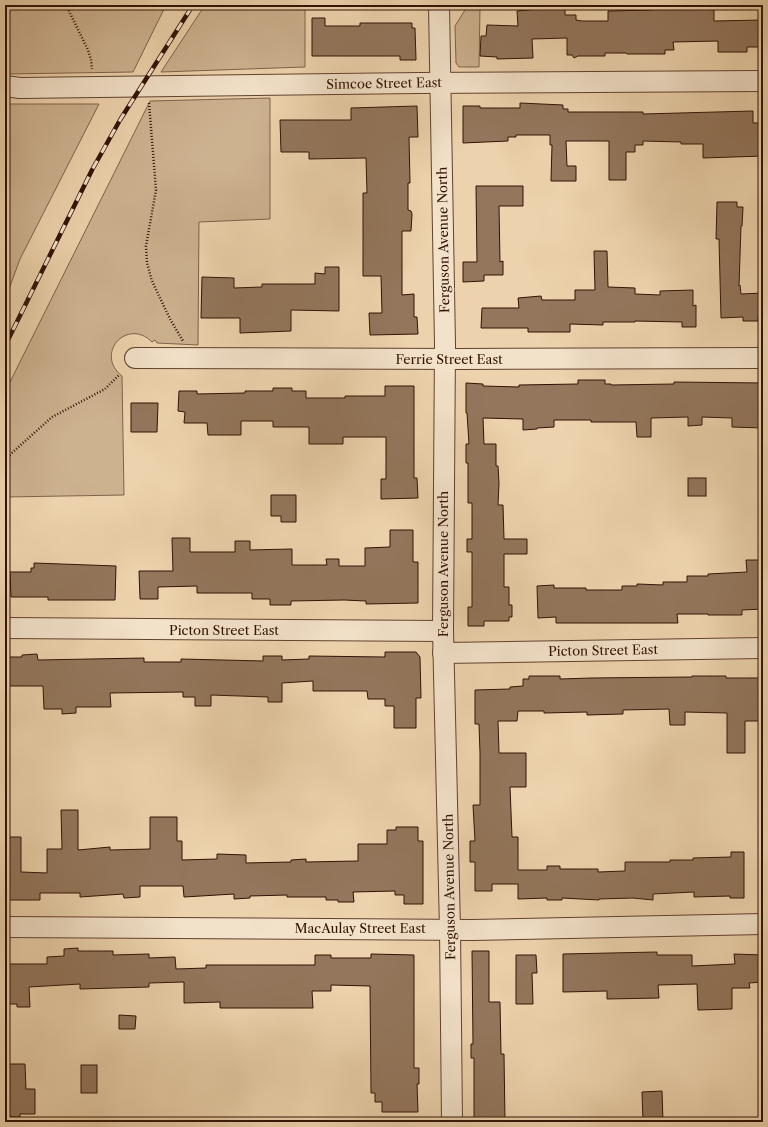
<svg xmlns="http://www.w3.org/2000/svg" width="768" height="1127" font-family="'Libre Caslon Text',serif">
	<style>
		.green { fill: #cdb290; stroke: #80624a }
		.building { fill: #93765c; stroke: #321205 }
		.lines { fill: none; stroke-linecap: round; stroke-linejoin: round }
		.street-casing { stroke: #61422f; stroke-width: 22 }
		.path { stroke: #321205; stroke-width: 2.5; stroke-dasharray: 1 2; stroke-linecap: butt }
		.street { stroke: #f3e2ca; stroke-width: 20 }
		.rail-casing { stroke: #321205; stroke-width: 4.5 }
		.rail { stroke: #f3e2ca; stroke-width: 3; stroke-dasharray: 9; stroke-linecap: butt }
		.labels { text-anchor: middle; stroke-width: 4; stroke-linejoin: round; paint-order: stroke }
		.street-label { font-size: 13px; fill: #321205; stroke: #f3e2ca }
	</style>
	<rect width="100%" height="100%" fill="#edd3ad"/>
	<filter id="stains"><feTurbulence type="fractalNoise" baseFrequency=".005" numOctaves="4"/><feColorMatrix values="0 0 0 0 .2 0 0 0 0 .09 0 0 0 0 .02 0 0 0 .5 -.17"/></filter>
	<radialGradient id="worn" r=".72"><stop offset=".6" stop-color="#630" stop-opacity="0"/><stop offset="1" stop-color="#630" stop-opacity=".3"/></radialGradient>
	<g class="green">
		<path d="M 5,5 L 166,5 L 133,72 L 5,74 Z"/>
		<path d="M 205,5 L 305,5 L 305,67 L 161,72 Z"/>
		<path d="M 468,5 L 512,5 L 512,8 L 480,7 L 479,67 L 459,67 L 456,63 L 455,26 Z"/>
		<path d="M 270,98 L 270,219 L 199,222 L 198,345 L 157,343 L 155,340 L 152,342 C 127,317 94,354 122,376 L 124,495 L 5,497 L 5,392 L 150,101 Z"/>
		<path d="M 5,104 L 99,104 L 20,259 L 5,300 Z"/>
	</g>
	<g class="building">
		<path d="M 537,5 L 565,5 L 565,15 L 576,15 L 576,20 L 582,21 L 608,21 L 608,11 L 652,10 L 652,6 L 714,5 L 714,21 L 763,20 L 763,47 L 747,47 L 747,52 L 718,52 L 718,41 L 673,42 L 674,50 L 665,50 L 665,54 L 627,54 L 626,53 L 605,53 L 605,56 L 578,56 L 574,58 L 572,55 L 567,55 L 567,38 L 532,39 L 533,58 L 497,59 L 497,57 L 480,56 L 481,36 L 486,36 L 487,25 L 518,26 L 517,11 L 537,9 Z"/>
		<path d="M 312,18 L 325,18 L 325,26 L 360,26 L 360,23 L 412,23 L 412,28 L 415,28 L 416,60 L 400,60 L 400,56 L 312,56 Z"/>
		<path d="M 520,103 L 563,105 L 563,109 L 568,109 L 568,112 L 643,112 L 643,114 L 753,111 L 753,123 L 763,123 L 763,156 L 703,158 L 703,144 L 681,144 L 681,142 L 643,141 L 643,145 L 635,145 L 635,152 L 626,152 L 626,180 L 609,180 L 609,141 L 566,141 L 567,166 L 576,166 L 576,181 L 551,181 L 552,145 L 550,145 L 550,135 L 516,135 L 516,137 L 508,137 L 508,141 L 463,143 L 463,106 L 480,106 L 480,108 L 520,108 Z"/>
		<path d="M 417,106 L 418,137 L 409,137 L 410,183 L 408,183 L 408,210 L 411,211 L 412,214 L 411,231 L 402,231 L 402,295 L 414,294 L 414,317 L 417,317 L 418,334 L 370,335 L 369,313 L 382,313 L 381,276 L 363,276 L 363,193 L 367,193 L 366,158 L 309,159 L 309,152 L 281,152 L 280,120 L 351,120 L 351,108 Z"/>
		<path d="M 476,186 L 523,186 L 523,206 L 499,206 L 500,262 L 503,261 L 503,275 L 484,275 L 484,281 L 463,282 L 463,262 L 477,262 Z"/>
		<path d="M 717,202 L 737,202 L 737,207 L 743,207 L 742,226 L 741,226 L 739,286 L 740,285 L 741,294 L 763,293 L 763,317 L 758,317 L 758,321 L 743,321 L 743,317 L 721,318 L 719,239 L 716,239 Z"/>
		<path d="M 594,251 L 607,251 L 608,287 L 635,288 L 635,294 L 660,295 L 660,291 L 693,290 L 693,306 L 696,305 L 696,327 L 682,327 L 682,322 L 635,321 L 635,322 L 603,322 L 603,325 L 570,324 L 570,332 L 528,332 L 528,328 L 481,328 L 482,308 L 519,308 L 518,298 L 541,296 L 542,300 L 575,300 L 575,290 L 595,290 Z"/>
		<path d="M 325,267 L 339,267 L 339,311 L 291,310 L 291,331 L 240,333 L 240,318 L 201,318 L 202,277 L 234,278 L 234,288 L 262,287 L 262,284 L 315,284 L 315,273 L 325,274 Z"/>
		<path d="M 578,380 L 605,380 L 605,384 L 611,384 L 611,385 L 674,384 L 674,382 L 763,383 L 763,428 L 732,427 L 732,418 L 702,417 L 702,425 L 688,426 L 688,417 L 651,418 L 651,437 L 637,437 L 636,422 L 591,422 L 591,420 L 554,420 L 554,427 L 537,428 L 537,429 L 523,430 L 523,419 L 483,418 L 484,444 L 496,444 L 496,466 L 498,466 L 499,483 L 498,505 L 503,505 L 504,539 L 527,539 L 527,554 L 504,554 L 504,587 L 509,587 L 509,605 L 512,605 L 512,617 L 509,617 L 509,621 L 484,621 L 484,626 L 468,626 L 468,607 L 472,607 L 472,552 L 467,552 L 467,539 L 472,539 L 472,503 L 468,503 L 468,463 L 466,463 L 466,444 L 469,444 L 467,413 L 466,413 L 466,383 L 483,384 L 483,386 L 519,387 L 519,385 L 578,384 Z"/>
		<path d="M 385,386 L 414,386 L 414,478 L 417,478 L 418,498 L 381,499 L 381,479 L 386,479 L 386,437 L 343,437 L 343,444 L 309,444 L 309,427 L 273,427 L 273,421 L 241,421 L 241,435 L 208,435 L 207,423 L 184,423 L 185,412 L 178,411 L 179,391 L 197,391 L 197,394 L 245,393 L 245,391 L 273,391 L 273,388 L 292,388 L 292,391 L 306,391 L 306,398 L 345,398 L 345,396 L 385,396 Z"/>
		<path d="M 131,403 L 158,403 L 157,432 L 131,432 Z"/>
		<rect x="688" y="478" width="18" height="18"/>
		<path d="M 271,495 L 296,495 L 296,522 L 281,522 L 281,516 L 271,516 Z"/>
		<path d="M 390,530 L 413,530 L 413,562 L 418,562 L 418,603 L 366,604 L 366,601 L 344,600 L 291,601 L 291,605 L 270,605 L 270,599 L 252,599 L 252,593 L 197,593 L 197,586 L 158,587 L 158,599 L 140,599 L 139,571 L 173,571 L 172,538 L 190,538 L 190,552 L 235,552 L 235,541 L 250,541 L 250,550 L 292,549 L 292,565 L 327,565 L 326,559 L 339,559 L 339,566 L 365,566 L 365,548 L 390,547 Z"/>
		<path d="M 746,560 L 763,560 L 763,609 L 742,610 L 742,615 L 708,615 L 708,614 L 677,614 L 678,623 L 556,623 L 556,617 L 538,618 L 537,586 L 554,585 L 554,588 L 586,588 L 586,590 L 622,590 L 622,586 L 637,586 L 637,584 L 663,585 L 663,582 L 687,582 L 687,576 L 708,576 L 708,574 L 747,572 Z"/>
		<path d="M 34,563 L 116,566 L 115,600 L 48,600 L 48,597 L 11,597 L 10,572 L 31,572 L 31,568 L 34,568 Z"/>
		<path d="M 385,652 L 416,652 L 420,657 L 421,698 L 416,698 L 416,728 L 394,728 L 394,706 L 385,706 L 385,699 L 368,699 L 367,691 L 313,691 L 313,681 L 282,683 L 282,702 L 268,702 L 268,697 L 211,695 L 211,706 L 195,706 L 195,697 L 183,697 L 183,692 L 110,693 L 111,707 L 76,707 L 76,713 L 62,714 L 62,709 L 44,709 L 43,686 L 5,686 L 5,657 L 22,657 L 22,655 L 37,654 L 38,660 L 144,658 L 144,662 L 181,662 L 181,659 L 263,661 L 263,656 L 282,656 L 282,660 L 309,659 L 309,656 L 385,657 Z"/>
		<path d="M 529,676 L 560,676 L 560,679 L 591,678 L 692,677 L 692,676 L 726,676 L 726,678 L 763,678 L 763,700 L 759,700 L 759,721 L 745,721 L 745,753 L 727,753 L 727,713 L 685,712 L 685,725 L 670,725 L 669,709 L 623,710 L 623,714 L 587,715 L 587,712 L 544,713 L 544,711 L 518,711 L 517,721 L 498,721 L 499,753 L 526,753 L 526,787 L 510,787 L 512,837 L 518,837 L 518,870 L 547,870 L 547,866 L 560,866 L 560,869 L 598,869 L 598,872 L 625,871 L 625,862 L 670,862 L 670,860 L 693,860 L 693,858 L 731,857 L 731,852 L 744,852 L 744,898 L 730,898 L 730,896 L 694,897 L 694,892 L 653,894 L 653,900 L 633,898 L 599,899 L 599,900 L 562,898 L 562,900 L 547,900 L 547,898 L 518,899 L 518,884 L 492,884 L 492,891 L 475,891 L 475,862 L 470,862 L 470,841 L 475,841 L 473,805 L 480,805 L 480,753 L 479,724 L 475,724 L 475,690 L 510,689 L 510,687 L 523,686 L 523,679 L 529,679 Z"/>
		<path d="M 61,810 L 78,810 L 78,850 L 110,847 L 110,850 L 150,849 L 150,817 L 177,817 L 177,841 L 182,841 L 182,860 L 217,859 L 217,854 L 246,855 L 246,863 L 291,862 L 291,860 L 306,859 L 306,862 L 358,861 L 358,844 L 387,844 L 387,830 L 396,830 L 396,827 L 418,827 L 418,841 L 423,841 L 423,904 L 404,904 L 404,895 L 395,895 L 395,891 L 353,892 L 354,902 L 338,902 L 338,900 L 326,900 L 326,897 L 287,897 L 287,895 L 250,896 L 250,898 L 234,899 L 234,894 L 184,897 L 183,886 L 140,886 L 140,897 L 124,898 L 123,894 L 80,897 L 80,893 L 40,893 L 40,900 L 5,900 L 5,837 L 21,837 L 21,872 L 47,873 L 47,849 L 62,849 Z"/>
		<path d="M 78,948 L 78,951 L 113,951 L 113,955 L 149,954 L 149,958 L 175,957 L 176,969 L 206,968 L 206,965 L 315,965 L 315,955 L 331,955 L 331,958 L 371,958 L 371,954 L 414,955 L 414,1068 L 419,1068 L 419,1084 L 417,1084 L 418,1112 L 382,1112 L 382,1102 L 375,1102 L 375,1093 L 371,1093 L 370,986 L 331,985 L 331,991 L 312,991 L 313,1008 L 220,1008 L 220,1002 L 184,1003 L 184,982 L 149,983 L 149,987 L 80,989 L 80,984 L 29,987 L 30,1007 L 17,1007 L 17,1004 L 5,1004 L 5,964 L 47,964 L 47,957 L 64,956 L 64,949 Z"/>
		<path d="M 472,951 L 489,951 L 489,1002 L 500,1002 L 501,1054 L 504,1054 L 505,1122 L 474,1122 L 474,1058 L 471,1058 L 471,1044 L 473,1044 Z"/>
		<path d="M 657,952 L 657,955 L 692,955 L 692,966 L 735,964 L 734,954 L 763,955 L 763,982 L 749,983 L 750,988 L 732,988 L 732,1009 L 698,1010 L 697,984 L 658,985 L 659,998 L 607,999 L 607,991 L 563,992 L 563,954 Z"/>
		<path d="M 516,955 L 536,955 L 537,973 L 532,973 L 533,1004 L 516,1004 Z"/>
		<path d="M 119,1015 L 136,1016 L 135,1029 L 119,1029 Z"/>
		<path d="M 5,1064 L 25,1064 L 26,1089 L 35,1089 L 35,1114 L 20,1114 L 20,1117 L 5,1117 Z"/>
		<rect x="81" y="1065" width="16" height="28"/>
		<path d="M 662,1091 L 663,1122 L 643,1122 L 642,1092 Z"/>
	</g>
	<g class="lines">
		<g class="street-casing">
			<g id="street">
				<path d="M 439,5 L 445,345 L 443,631 L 450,929 L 452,1122"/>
				<path d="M 5,86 L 20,88 L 419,83 L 763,81"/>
				<path d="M 135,358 L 460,359 L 763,358"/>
				<path d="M 5,628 L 443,631"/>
				<path d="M 443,653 L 763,648"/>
				<path d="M 5,927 L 472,930 L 763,924"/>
			</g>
		</g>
		<g class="path">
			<path d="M 66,5 L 88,50 L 91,60 L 92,69"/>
			<path d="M 149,103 L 156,190 L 146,246 L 147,263 L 152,281 L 170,319 L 183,341"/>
			<path d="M 5,459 L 52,417 L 105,389 L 119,375"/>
		</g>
		<use href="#street" class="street"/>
		<g class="rail-casing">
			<path id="rail" d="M 5,346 L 92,170 L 120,120 L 193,5"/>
		</g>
		<use href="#rail" class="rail"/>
	</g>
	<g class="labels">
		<g class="street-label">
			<text transform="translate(384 83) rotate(-1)" y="5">Simcoe Street East</text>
			<text transform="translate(443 240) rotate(-91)" y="5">Ferguson Avenue North</text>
			<text x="449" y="364">Ferrie Street East</text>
			<text transform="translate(443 564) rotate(-90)" y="5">Ferguson Avenue North</text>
			<text x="224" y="635">Picton Street East</text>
			<text transform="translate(603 650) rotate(-1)" y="5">Picton Street East</text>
			<text transform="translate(449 887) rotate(-91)" y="5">Ferguson Avenue North</text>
			<text x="360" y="933">MacAulay Street East</text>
		</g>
	</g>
	<rect width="768" height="1127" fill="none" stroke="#edd3ad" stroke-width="20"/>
	<rect x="6" y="6" width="756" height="1115" fill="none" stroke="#321205" stroke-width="2"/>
	<rect x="10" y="10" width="748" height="1107" fill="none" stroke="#321205"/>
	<rect width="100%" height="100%" filter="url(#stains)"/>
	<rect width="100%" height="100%" fill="url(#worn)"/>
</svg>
